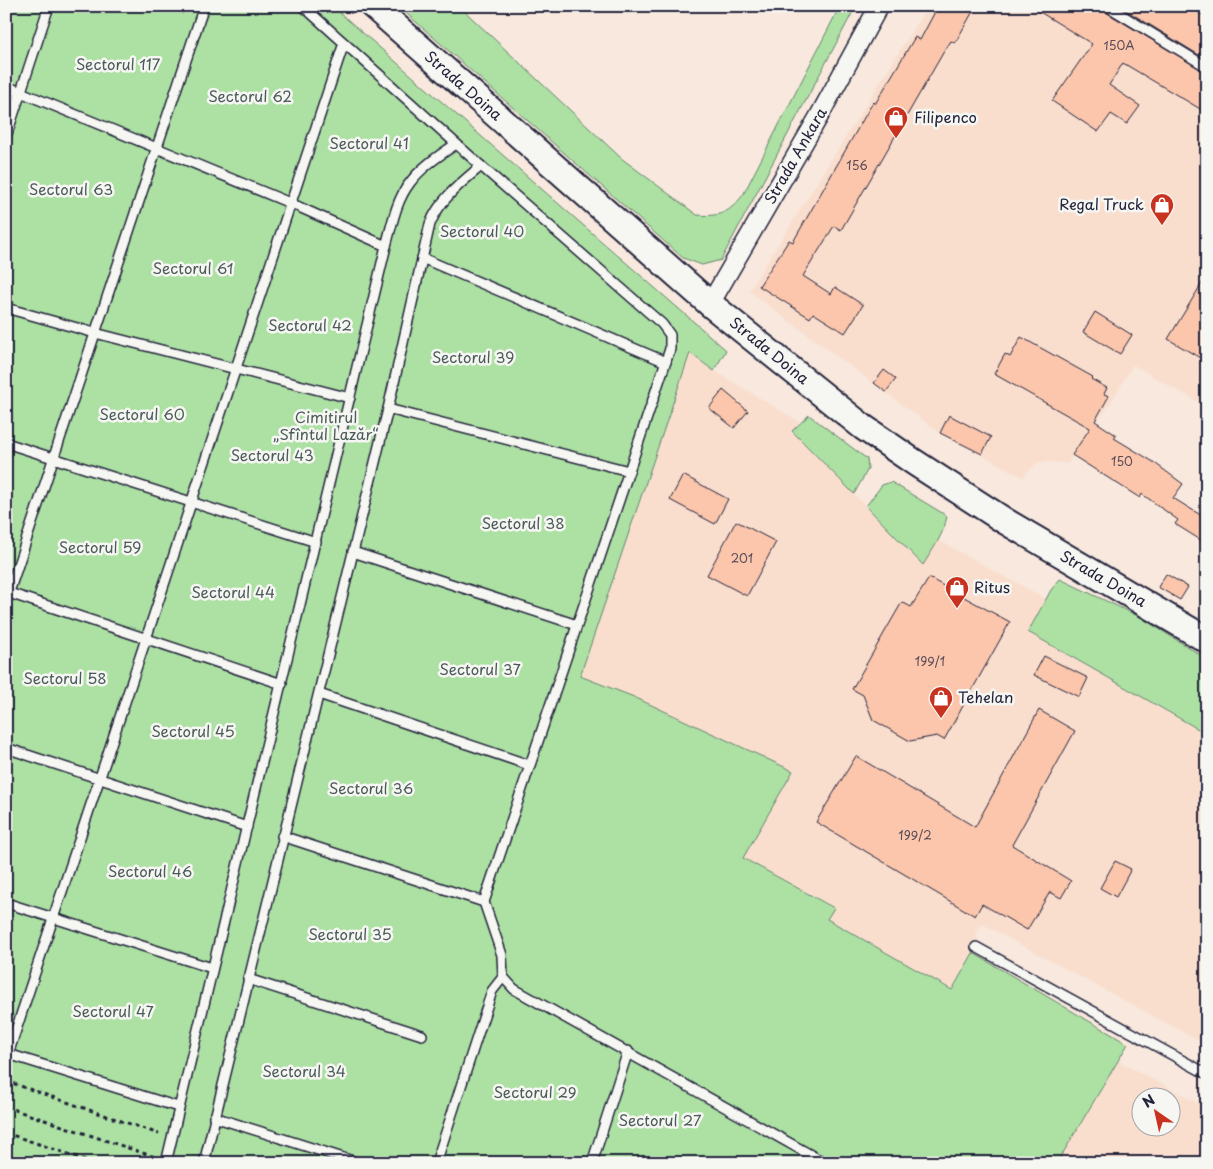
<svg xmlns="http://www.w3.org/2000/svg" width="1213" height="1169" font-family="'Playpen Sans',sans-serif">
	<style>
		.built { fill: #f9dece; fill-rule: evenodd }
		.green { fill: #ace1a3; stroke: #67826f }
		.building { fill: #fbc6ac; stroke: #22223b }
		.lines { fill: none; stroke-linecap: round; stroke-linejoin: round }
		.service-casing { stroke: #22223b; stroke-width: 12 }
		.minor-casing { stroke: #22223b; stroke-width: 21 }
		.secondary-casing { stroke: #22223b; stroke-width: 29 }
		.path { stroke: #22223b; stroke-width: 3; stroke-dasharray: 4 4; stroke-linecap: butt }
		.service { stroke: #f6f6f2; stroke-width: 9 }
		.minor { stroke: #f6f6f2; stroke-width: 18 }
		.secondary { stroke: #f6f6f2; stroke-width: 25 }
		.labels { text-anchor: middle; stroke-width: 5; stroke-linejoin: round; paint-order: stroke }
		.number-label { font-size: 12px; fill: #584b57 }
		.park-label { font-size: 15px; fill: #4b5b5a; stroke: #f6f6f2 }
		.street-label { font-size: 15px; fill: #22223b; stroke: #f6f6f2 }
		.poi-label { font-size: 15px; fill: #22223b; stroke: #f6f6f2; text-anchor: start }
	</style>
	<rect width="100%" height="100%" fill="#f8e8dd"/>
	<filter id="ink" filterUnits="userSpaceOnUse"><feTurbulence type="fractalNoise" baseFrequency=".02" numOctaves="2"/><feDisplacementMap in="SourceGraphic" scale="10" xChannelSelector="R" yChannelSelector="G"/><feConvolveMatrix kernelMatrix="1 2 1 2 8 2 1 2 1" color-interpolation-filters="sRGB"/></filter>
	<g filter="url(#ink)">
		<g class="built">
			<path d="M 928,6 L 1207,6 L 1207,407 L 1133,365 L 1108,407 L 1088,431 L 1068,463 L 1038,462 L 1023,477 L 940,433 L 749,291 Z"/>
			<path d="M 690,353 L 708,367 L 800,422 L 792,431 L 923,565 L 938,540 L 1046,599 L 1028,632 L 1207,734 L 1207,1045 L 982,924 L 976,935 L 978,940 L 976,947 L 952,990 L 826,919 L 834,907 L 743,858 L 792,771 L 580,676 Z"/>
			<path d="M 1118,1061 L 1207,1108 L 1207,1163 L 1057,1163 ZM 1140,1096 L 1170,1096 L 1170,1126 L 1140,1126 Z"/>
		</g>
		<g class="green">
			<path d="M 6,6 L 174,6 L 183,14 L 186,6 L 332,6 L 726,350 L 714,371 L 690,353 L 580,676 L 634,697 L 793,771 L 743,858 L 834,908 L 827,919 L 952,990 L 973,953 L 1128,1044 L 1057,1163 L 6,1163 Z"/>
			<path d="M 398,6 L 459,6 L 621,158 L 697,215 C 720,217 729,213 743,195 L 840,6 L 856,6 L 721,260 L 702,265 L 683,258 Z"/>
			<path d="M 809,415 L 867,459 L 868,469 L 854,494 L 792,431 Z"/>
			<path d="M 891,482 L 947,516 C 944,534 933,549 923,565 L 866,506 L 882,485 Z"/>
			<path d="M 1060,579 L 1140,617 L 1207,659 L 1207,734 L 1028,632 L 1051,590 Z"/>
		</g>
		<g class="building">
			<path d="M 938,6 L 976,6 L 955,43 L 951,41 L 943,53 L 841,230 L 834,226 L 803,276 L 831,294 L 835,287 L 863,305 L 845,333 L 813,313 L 810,318 L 759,286 L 789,240 L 793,242 L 873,102 L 875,104 L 915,37 L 920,40 Z"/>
			<path d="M 1030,6 L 1101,6 L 1104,11 L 1207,73 L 1207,113 L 1123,63 L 1109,85 L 1140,106 L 1127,124 L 1111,114 L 1098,132 L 1052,101 L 1092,44 Z"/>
			<path d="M 1119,6 L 1188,6 L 1207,18 L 1207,60 Z"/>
			<path d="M 1207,275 L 1207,362 L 1168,339 Z"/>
			<path d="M 1095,312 L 1132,335 L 1120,354 L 1083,332 Z"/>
			<path d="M 1021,337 L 1093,377 L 1091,379 L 1107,388 L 1104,394 L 1109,396 L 1095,421 L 1116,435 L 1114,438 L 1152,461 L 1183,484 L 1173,498 L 1207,519 L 1207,544 L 1175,524 L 1178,520 L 1142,494 L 1140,498 L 1072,455 L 1090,428 L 994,374 L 1005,354 L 1010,357 Z"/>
			<path d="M 884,370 L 896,379 L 886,392 L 874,383 Z"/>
			<path d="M 723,390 L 748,411 L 734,428 L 709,408 Z"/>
			<path d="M 949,415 L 991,437 L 982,454 L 940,433 Z"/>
			<path d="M 683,475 L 728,499 L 715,524 L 670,500 Z"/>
			<path d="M 736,521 L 776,542 L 747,596 L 707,575 Z"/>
			<path d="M 1166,574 L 1188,587 L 1180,600 L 1158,587 Z"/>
			<path d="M 929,578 L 1010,622 L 944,740 L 937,736 L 910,741 L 873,720 L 863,695 L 852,689 L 902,602 L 911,607 Z"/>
			<path d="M 1044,656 L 1088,678 L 1079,697 L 1034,675 Z"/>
			<path d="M 1039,710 L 1075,731 L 1012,845 L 1071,881 L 1061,898 L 1050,892 L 1027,930 L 982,904 L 975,916 L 816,822 L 856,756 L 975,827 Z"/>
			<path d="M 1115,861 L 1131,869 L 1116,897 L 1100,888 Z"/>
		</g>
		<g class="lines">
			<g class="service-casing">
				<g id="service">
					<path d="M 303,6 L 481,166 L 662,324 L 670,335 L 670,349 L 484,902 L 502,955 L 503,977 L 514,989 L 825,1163"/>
					<path d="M 1107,6 L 1207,67"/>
					<path d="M 6,86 L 290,203 L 386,246"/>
					<path d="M 6,137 L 49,6"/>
					<path d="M 422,258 L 666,362"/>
					<path d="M 6,308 L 95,333 L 350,398"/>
					<path d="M 388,409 L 629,471"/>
					<path d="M 6,443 L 316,542"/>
					<path d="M 353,552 L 577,625"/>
					<path d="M 6,592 L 282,684"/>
					<path d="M 6,601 L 204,6"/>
					<path d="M 319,694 L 529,765"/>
					<path d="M 6,748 L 247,827"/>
					<path d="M 282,836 L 484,902"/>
					<path d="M 6,903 L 212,968"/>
					<path d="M 976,947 L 1207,1074"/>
					<path d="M 248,979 L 422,1035"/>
					<path d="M 178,1107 L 8,1054 L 344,43"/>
					<path d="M 214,1117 L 359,1163"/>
					<path d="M 166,1163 L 386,246 C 392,225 396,201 409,184 C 421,167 440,155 456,144"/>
					<path d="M 204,1163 L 388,409 L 430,224 C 440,199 461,183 481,166"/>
					<path d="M 436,1163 L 492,991 L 503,977"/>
					<path d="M 592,1163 L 628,1051"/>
				</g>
			</g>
			<g class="minor-casing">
				<path id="minor" d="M 710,304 L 818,118 L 879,6"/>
			</g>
			<g class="secondary-casing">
				<path id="secondary" d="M 373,6 L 710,304 L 863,427 L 914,462 L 1005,521 L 1207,640"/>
			</g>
			<g class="path">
				<path d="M 345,6 L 352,13"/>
				<path d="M 6,1081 L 159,1134"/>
				<path d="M 6,1107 L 155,1157"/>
				<path d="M 6,1133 L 95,1163"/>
			</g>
			<use href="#service" class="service"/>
			<use href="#minor" class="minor"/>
			<use href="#secondary" class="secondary"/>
		</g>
	</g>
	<defs>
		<g id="shop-pin" transform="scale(1.25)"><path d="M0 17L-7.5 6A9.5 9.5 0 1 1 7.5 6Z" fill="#c8321e" stroke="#f6f6f2"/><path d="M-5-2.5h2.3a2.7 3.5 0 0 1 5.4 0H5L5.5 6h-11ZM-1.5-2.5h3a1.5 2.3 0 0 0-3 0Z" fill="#fff"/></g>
	</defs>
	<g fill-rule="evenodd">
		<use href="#shop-pin" x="896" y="118"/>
		<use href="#shop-pin" x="1162" y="205"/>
		<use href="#shop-pin" x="957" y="588"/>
		<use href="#shop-pin" x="941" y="698"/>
	</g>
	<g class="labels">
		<g class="number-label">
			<text x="1119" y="50">150A</text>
			<text x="857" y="170">156</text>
			<text x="1122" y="466">150</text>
			<text x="742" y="563">201</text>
			<text x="930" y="666">199/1</text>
			<text x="915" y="840">199/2</text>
		</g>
		<g class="park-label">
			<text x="118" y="70">Sectorul 117</text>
			<text x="250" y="102">Sectorul 62</text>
			<text x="369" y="149">Sectorul 41</text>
			<text x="71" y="195">Sectorul 63</text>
			<text x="482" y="237">Sectorul 40</text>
			<text x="193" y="274">Sectorul 61</text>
			<text x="310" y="331">Sectorul 42</text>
			<text x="473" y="363">Sectorul 39</text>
			<text x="142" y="420">Sectorul 60</text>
			<text x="326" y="423">Cimitirul<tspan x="326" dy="17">„Sfîntul Lazăr“</tspan></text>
			<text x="272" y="461">Sectorul 43</text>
			<text x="523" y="529">Sectorul 38</text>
			<text x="100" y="553">Sectorul 59</text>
			<text x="233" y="598">Sectorul 44</text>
			<text x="480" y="675">Sectorul 37</text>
			<text x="65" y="684">Sectorul 58</text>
			<text x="193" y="737">Sectorul 45</text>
			<text x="371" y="794">Sectorul 36</text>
			<text x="150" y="877">Sectorul 46</text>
			<text x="350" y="940">Sectorul 35</text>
			<text x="113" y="1017">Sectorul 47</text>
			<text x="304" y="1077">Sectorul 34</text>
			<text x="535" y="1098">Sectorul 29</text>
			<text x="660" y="1126">Sectorul 27</text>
		</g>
		<g class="street-label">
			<text transform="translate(463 86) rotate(41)" y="5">Strada Doina</text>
			<text transform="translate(796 156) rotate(-60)" y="5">Strada Ankara</text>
			<text transform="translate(769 351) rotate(39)" y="5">Strada Doina</text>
			<text transform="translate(1103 579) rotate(30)" y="5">Strada Doina</text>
		</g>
		<g class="poi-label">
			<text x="914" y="123">Filipenco</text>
			<text x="1144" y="210" text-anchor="end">Regal Truck</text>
			<text x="974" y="593">Ritus</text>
			<text x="958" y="703">Tehelan</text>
		</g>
	</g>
	<rect width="1213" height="1169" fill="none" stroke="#f6f6f2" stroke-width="25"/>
	<rect x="12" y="12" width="1188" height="1144" fill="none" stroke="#22223b" stroke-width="2" filter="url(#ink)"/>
	<g transform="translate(1156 1112) rotate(326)"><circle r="24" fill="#f6f6f2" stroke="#a1a1a9"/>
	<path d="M0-4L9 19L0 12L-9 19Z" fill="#c8321e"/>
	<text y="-8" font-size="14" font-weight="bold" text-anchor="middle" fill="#22223b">N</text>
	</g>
</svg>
